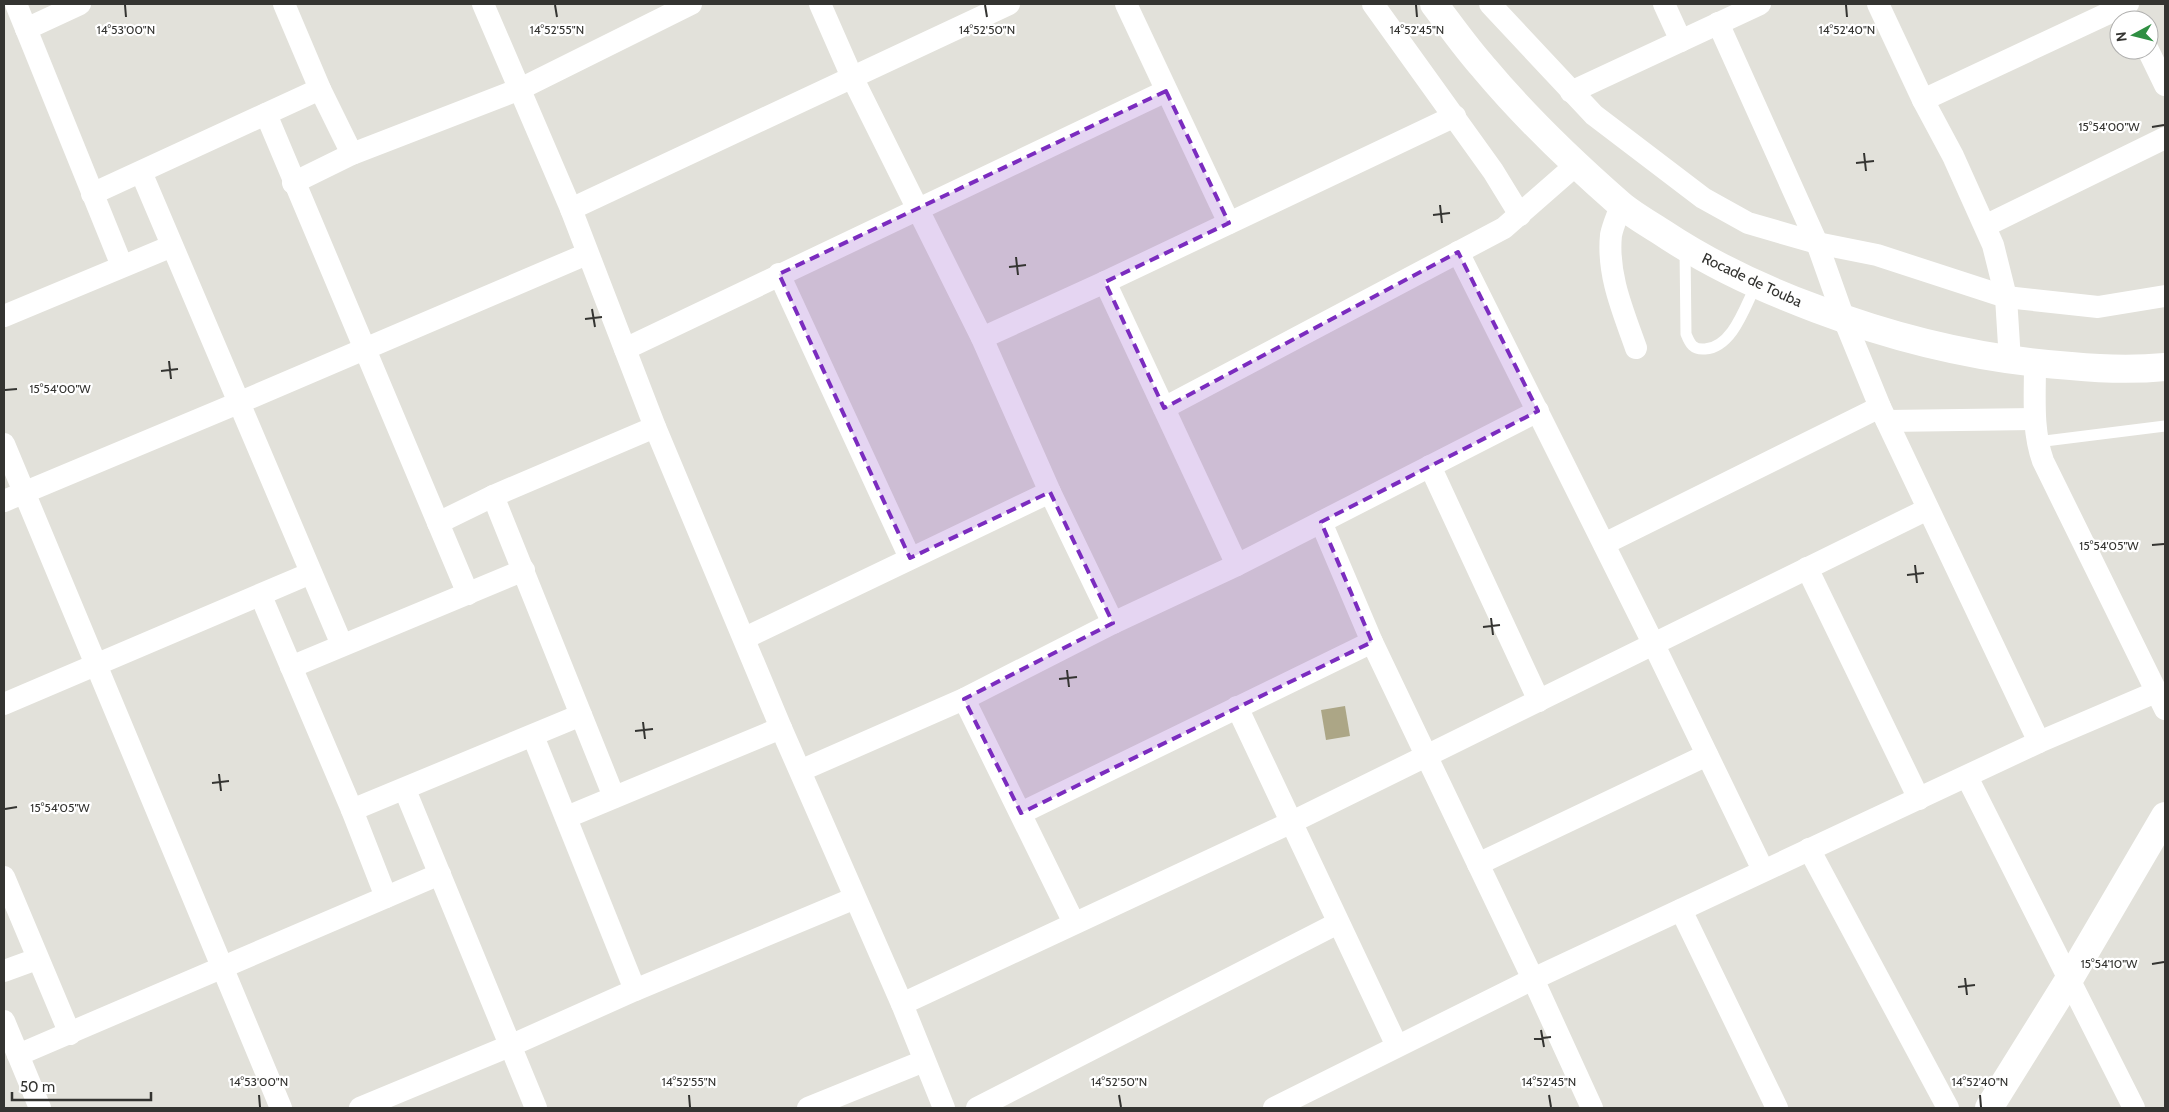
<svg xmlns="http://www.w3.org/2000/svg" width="2169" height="1112" font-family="Cabin,sans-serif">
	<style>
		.building { fill: #aca686 }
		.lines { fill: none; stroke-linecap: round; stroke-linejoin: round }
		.lane { stroke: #fff; stroke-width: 11 }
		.street { stroke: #fff; stroke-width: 22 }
		.secondary { stroke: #fff; stroke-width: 28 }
		.primary { stroke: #fff; stroke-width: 28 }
		.marked { fill: #7b2cbf; fill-opacity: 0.2; stroke: #7b2cbf; stroke-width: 4; stroke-dasharray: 10 6; stroke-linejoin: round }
		.ticks { fill: none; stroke: #343431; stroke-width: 2 }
		.labels { text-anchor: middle; stroke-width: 4.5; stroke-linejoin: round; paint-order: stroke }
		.street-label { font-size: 15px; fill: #343431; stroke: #fff }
		.ticks-label { font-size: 12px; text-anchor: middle; fill: #343431; stroke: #fff; stroke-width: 4.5; stroke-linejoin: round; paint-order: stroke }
	</style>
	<rect width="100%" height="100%" fill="#e2e1da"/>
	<path class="building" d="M 1345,706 L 1350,736 L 1326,740 L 1321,710 Z"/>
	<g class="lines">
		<g class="lane">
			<path d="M 1685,249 L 1686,334 C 1690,344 1693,350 1705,349 C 1733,347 1745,306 1756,285"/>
			<path d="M 2037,442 L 2165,426"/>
		</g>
		<g class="street">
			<path d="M 16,4 L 122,266"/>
			<path d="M 284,4 L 320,89 L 352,154"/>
			<path d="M 483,4 L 571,209 L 655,427 L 781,728 L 902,1004 L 944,1108"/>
			<path d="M 820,4 L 852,77 L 982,338 L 1050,492 L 1113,623"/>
			<path d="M 1126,4 L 1229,223"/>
			<path d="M 1373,4 L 1493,171 L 1520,215"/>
			<path d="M 1490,4 L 1594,115 L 1703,198 L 1748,223 L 1817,243 L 1877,255 L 2006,297 L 2098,307 L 2165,296"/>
			<path d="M 1664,4 L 1681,41"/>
			<path d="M 1878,4 L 1923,100 L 1953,156 L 1993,245 L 2006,297 L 2010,361"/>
			<path d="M 1718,23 L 1817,243 L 1844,319 L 1880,407 L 2039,742"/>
			<path d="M 26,29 L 80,4"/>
			<path d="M 2148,50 L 2165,85"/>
			<path d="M 1571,92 L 1760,4"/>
			<path d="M 1923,100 L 2128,4"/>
			<path d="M 266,114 L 468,594"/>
			<path d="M 141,172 L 342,645"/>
			<path d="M 293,183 L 352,154 L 520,89 L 691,4"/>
			<path d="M 92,194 L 320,89"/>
			<path d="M 1621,205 C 1618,215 1613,225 1611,235 C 1607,275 1623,311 1636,348"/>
			<path d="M 571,209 L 1009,4"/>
			<path d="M 1985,226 L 2165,138"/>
			<path d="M 1458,252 L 1654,645 L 1763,870"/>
			<path d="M 779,274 L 910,558"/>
			<path d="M 1105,282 L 1237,565"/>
			<path d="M 4,316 L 172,246"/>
			<path d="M 982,338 L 1105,282 L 1455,116"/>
			<path d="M 625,349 L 1166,91"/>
			<path d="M 2035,364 C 2035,397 2032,430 2043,461 L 2165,709"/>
			<path d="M 1164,408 L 1504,228 L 1577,164"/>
			<path d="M 1887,421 L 2035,419"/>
			<path d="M 4,444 L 281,1108"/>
			<path d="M 1430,466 L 1539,701"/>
			<path d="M 493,496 L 614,797"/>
			<path d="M 4,501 C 199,420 393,338 587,254"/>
			<path d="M 1321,522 L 1372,642 L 1533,979 L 1592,1108"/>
			<path d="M 438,523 L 493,496 L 655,427"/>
			<path d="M 1604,544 L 1880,407"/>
			<path d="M 1807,568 L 1919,799"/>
			<path d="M 261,596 L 352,810 L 386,897"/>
			<path d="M 745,638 L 1050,492"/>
			<path d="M 291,667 L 524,570"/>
			<path d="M 964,699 L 1074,923"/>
			<path d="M 4,704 L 311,573"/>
			<path d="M 1237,707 L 1397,1046"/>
			<path d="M 533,736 L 635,990"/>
			<path d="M 802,770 L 964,699 L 1113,623 L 1237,565 L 1538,411"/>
			<path d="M 1967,777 L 2134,1108"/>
			<path d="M 405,790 L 536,1108"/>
			<path d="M 352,810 L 581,715"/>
			<path d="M 1021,813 L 1372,642"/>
			<path d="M 567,817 L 781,728"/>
			<path d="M 1809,849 L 1948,1108"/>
			<path d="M 1478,864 L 1707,755"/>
			<path d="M 4,877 L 70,1034"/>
			<path d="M 1681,910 L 1777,1108"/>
			<path d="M 4,971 L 37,959"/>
			<path d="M 902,1004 L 1290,823 L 1928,509"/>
			<path d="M 4,1021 L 40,1108"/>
			<path d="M 18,1055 L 440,874"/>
			<path d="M 360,1108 L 512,1045 L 635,990 L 855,898"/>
			<path d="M 808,1108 L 924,1061"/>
			<path d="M 977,1108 L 1338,923"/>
			<path d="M 1274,1108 L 1533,979 L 2039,742 L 2156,692"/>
		</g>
		<path class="secondary" d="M 1989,1108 L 2070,978 L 2165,816"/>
		<path class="primary" d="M 1434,4 C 1450,25 1466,48 1484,68 C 1525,117 1572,162 1620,204 C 1633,215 1649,224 1663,233 C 1711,265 1763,289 1817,309 C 1899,340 1983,360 2071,366 C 2102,369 2134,370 2165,367"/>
	</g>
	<path class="marked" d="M 1166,91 L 1229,223 L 1105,282 L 1164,408 L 1458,252 L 1538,411 L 1321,522 L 1372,642 L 1021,813 L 964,699 L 1113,623 L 1050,492 L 910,558 L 779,274 Z"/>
	<path class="ticks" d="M 125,5 L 126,17M 555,5 L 557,17M 985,5 L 987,17M 1416,5 L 1417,17M 1846,5 L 1847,17M 2152,127 L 2164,125M 1864,153 L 1866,171M 1856,163 L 1874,161M 1440,205 L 1442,223M 1433,215 L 1450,213M 1016,257 L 1018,275M 1009,267 L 1026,265M 592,309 L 595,327M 585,319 L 602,317M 169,361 L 171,379M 161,371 L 178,369M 5,390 L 17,389M 2152,545 L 2164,544M 1915,565 L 1917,583M 1907,575 L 1924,573M 1491,618 L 1493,635M 1483,627 L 1500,625M 1067,670 L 1069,687M 1059,679 L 1077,677M 643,722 L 645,739M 635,731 L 653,729M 219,774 L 221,791M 212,783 L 229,781M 5,809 L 17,807M 2152,964 L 2164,962M 1965,978 L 1967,995M 1958,987 L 1975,985M 1541,1030 L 1544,1047M 1534,1039 L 1551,1037M 259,1095 L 260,1107M 689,1095 L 690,1107M 1119,1095 L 1121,1107M 1549,1095 L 1551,1107M 1980,1095 L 1981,1107"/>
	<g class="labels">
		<g class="street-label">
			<text transform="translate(1752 280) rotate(25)" y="5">Rocade de Touba</text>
		</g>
	</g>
	<g class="ticks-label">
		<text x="126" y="34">14°53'00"N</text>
		<text x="557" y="34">14°52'55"N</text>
		<text x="987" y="34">14°52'50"N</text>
		<text x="1417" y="34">14°52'45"N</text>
		<text x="1847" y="34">14°52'40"N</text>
		<text x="2109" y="131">15°54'00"W</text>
		<text x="60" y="393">15°54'00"W</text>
		<text x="2109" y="550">15°54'05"W</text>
		<text x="60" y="812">15°54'05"W</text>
		<text x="2109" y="968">15°54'10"W</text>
		<text x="259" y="1086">14°53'00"N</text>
		<text x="689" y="1086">14°52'55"N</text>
		<text x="1119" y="1086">14°52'50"N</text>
		<text x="1549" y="1086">14°52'45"N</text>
		<text x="1980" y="1086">14°52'40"N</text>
	</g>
	<rect width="2169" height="1112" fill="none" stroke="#343431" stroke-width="10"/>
	<g transform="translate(2134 35) rotate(263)"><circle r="24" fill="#ffffff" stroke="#aeaead"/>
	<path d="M0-4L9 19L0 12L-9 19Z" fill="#2f8f42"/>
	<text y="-8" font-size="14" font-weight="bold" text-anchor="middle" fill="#343431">N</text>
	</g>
	<path d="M12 1092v8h139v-8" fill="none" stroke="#343431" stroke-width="2.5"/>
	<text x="20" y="1092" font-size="15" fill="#343431" stroke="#ffffff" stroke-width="4" paint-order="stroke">50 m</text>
</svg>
